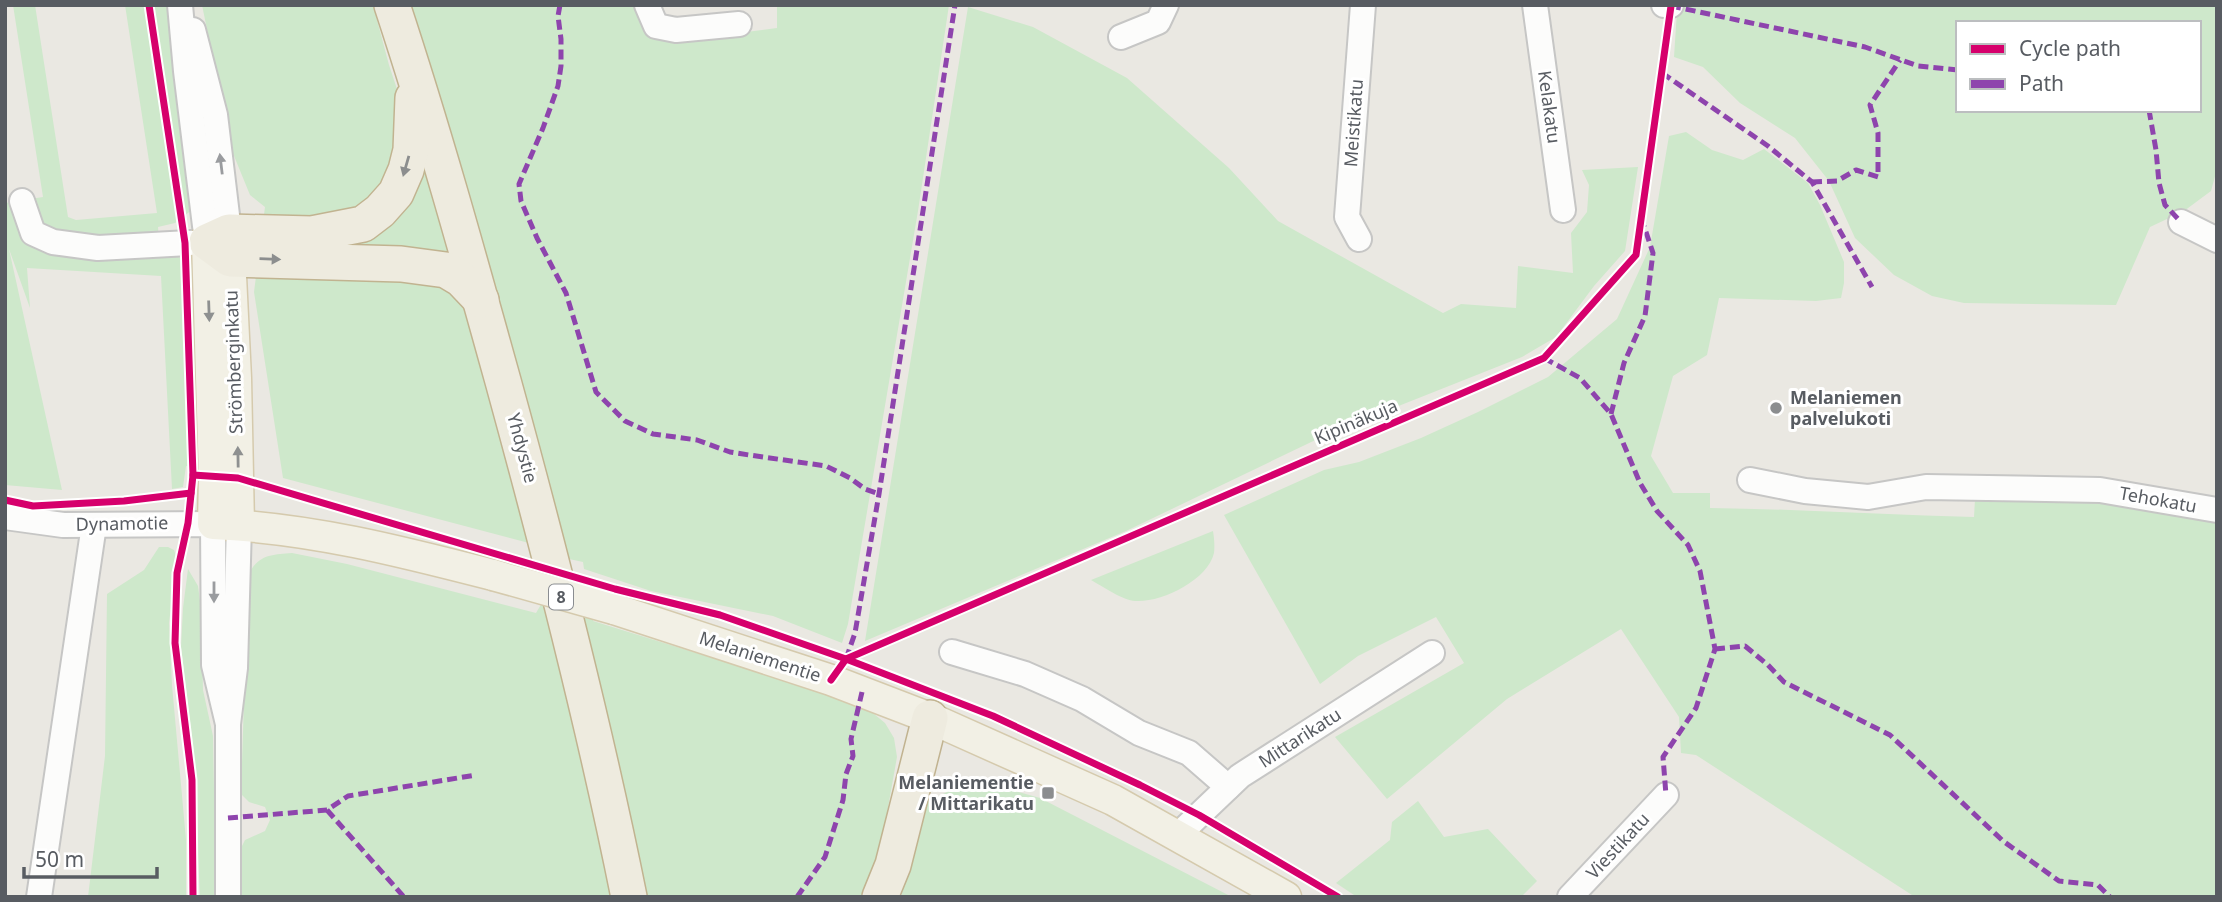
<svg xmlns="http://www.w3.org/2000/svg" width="2222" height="902" font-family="'Noto Sans',sans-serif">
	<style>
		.green { fill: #cee8cb; fill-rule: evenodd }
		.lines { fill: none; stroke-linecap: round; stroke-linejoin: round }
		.minor-casing { stroke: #c6c6c5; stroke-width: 28 }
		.major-casing { stroke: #d5caad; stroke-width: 33 }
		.highway-casing { stroke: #c1b390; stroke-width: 38 }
		.minor { stroke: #fcfcfb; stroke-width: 24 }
		.major { stroke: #f2f0e5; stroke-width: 30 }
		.highway { stroke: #eeebdf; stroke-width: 35 }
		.major-bridge-casing { stroke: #d5caad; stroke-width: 33; stroke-linecap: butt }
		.major-bridge { stroke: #f2f0e5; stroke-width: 30 }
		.quiet { stroke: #8e44ad; stroke-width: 5; stroke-dasharray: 10 5; stroke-linecap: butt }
		.cycleway-casing { stroke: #fff; stroke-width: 11 }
		.cycleway { stroke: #d6006c; stroke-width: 7 }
		.oneway { fill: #9a9c9f }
		.oneway2 { fill: #8c8e8e }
		.oneway3 { fill: #8e9090 }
		.poi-dot { fill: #8b8d8f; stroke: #fff; stroke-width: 2.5 }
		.labels { text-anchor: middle; stroke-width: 6; stroke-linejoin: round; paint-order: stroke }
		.shield { fill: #fff; stroke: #8a8d91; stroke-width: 2 }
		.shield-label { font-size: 16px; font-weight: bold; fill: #585c62 }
		.street-label { font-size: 18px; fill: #585c62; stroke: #fff }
		.poi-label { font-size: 18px; font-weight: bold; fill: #585c62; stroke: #fff; text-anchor: start }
	</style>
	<rect width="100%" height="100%" fill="#eae8e2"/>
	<g class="green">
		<path d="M 13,5 L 35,5 L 68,217 L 76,220 L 157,213 L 125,5 L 168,5 L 197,206 L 175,223 L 158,227 L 160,257 L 174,256 L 192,261 L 200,274 L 208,472 L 186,466 L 183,487 L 172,489 L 161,276 L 27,268 L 30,308 L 9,249 L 62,490 L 5,485 L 5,203 L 43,197 Z"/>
		<path d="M 202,5 L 373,5 L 389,65 L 446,237 L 529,543 L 283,478 L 254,292 L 265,207 L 250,195 L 232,151 Z"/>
		<path d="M 409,5 L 636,5 L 683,40 L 777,28 L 777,5 L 949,5 L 918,211 L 848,624 L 842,643 L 773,616 L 651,591 L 584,569 L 583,562 L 569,559 L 470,208 Z"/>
		<path d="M 1681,5 L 2217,5 L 2217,169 L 2211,191 L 2184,211 L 2150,227 L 2116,305 L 1964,303 L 1932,296 L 1894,275 L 1855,238 L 1829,181 L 1795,138 L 1740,103 L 1703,67 L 1674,57 L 1677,11 ZM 1958,23 L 2199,23 L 2199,110 L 1958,110 Z"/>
		<path d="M 968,7 L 1033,27 L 1127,78 L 1229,168 L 1278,221 L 1443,313 L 1461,304 L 1516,308 L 1518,266 L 1573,273 L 1571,233 L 1587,212 L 1589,185 L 1582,170 L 1638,167 L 1625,251 L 1594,286 L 1556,337 L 1522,357 L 1328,434 L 1126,531 L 865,641 Z"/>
		<path d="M 1686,132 L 1712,150 L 1743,160 L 1764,149 L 1808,183 L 1820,205 L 1844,262 L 1844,283 L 1841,298 L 1816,301 L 1719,298 L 1707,355 L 1673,376 L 1651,456 L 1673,493 L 1710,493 L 1710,508 C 1798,509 1886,515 1974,517 L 1975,499 L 2088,501 L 2217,523 L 2217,897 L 1915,897 L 1696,755 L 1681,753 L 1679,717 L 1621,629 L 1507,699 L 1387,799 L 1335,737 L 1464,663 L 1436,617 L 1358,656 L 1320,684 L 1224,515 L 1324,470 L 1359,462 L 1421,438 L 1478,412 L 1548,377 L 1617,319 L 1650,247 L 1669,136 Z"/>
		<path d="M 1213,531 C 1214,537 1215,546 1214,553 C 1208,580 1161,603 1135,601 C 1124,601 1102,586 1091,580 Z"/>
		<path d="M 159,547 L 168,547 L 174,550 L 177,559 L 169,623 L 172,685 L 186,840 L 186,897 L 88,897 L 105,756 L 107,594 L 144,570 Z"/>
		<path d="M 292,553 L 347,564 L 536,613 L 543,601 L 613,897 L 240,897 L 239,852 L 245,840 L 265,831 L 270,820 L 265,807 L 249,802 L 241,794 L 248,575 C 259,554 271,555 292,553 Z"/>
		<path d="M 188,569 L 198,586 L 201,608 L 203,690 L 213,736 L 216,897 L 200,897 L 193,746 L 181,647 L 183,608 Z"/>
		<path d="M 578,610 L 594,613 L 593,621 L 803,686 L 868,709 L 885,723 L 894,738 L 897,757 L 879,858 L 868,897 L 642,897 Z"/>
		<path d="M 973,779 L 1040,798 L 1232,897 L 901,897 L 927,802 Z"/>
		<path d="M 1418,801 L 1444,837 L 1488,829 L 1537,881 L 1521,897 L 1357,897 L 1336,883 L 1390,840 L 1392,822 Z"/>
	</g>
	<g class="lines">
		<g class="minor-casing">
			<g id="minor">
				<path d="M 647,5 L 656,26 L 676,30 L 739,24"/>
				<path d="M 1535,5 L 1563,210"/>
				<path d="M 1664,5 L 1671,5"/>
				<path d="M 193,30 L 215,115 L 229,232"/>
				<path d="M 1121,37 L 1158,22 L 1166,5"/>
				<path d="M 22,201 L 33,233 L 53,242 L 98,248 L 207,242 L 186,71 L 180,5"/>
				<path d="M 2181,222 L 2217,240"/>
				<path d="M 1359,239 L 1347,217 L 1363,5"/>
				<path d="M 1750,480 L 1805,491 L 1868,497 L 1926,487 L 2100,490 L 2217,510"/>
				<path d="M 5,517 L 63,525 L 213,524 L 214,665 L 228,724"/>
				<path d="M 952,652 L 1025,674 L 1082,699 L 1139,733 L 1189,753 L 1228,787"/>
				<path d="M 1177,836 L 1240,776 L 1432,653"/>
				<path d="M 39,897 L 94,525"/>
				<path d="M 228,897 L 228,724 L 235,668 L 239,525"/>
				<path d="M 1570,897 L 1666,795"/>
			</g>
		</g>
		<g class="major-casing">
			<g id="major">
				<path d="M 229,235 L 236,378 L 239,525"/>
				<path d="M 207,242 L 214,477 L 213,524 C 310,528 400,551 493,575"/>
				<path d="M 614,609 L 831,680 L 930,718 L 1113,800 L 1286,897"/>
			</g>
		</g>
		<g class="highway-casing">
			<g id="highway">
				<path d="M 392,5 C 433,129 468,255 503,381 C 550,552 594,723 629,897"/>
				<path d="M 413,98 L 411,150 L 406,170 L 396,193 L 380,211 L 363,224 L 312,234 L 229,232 L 207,242 L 230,259 L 401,264 L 446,270 L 461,279 L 481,300"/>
				<path d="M 880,897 L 893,865 L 930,718"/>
			</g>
		</g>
		<use href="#minor" class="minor"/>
		<use href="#major" class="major"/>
		<use href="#highway" class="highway"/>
		<g class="major-bridge-casing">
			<path id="major-bridge" d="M 493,575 L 614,609"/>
		</g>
		<use href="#major-bridge" class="major-bridge"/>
		<g class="quiet">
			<path d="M 560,5 L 558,16 L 561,39 L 561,66 L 558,86 L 543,128 L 519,184 L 521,201 L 537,238 L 566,293 L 596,392 L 625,421 L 653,434 L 697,440 L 730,452 L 749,455 L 826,466 L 850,478 L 865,489 L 879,494"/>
			<path d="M 1671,6 L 1865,47 L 1918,66 L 1958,70"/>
			<path d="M 1662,73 L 1768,146 L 1812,182 L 1872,287"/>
			<path d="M 2149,110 L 2156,150 L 2159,183 L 2165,205 L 2181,222"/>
			<path d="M 1812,182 L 1837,181 L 1856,170 L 1878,177 L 1878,133 L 1870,105 L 1900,60"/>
			<path d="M 1544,358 L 1580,378 L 1611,414 L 1640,483 L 1657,511 L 1688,545 L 1700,571 L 1715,649 L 1696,708 L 1663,757 L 1666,795"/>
			<path d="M 1611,414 L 1624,363 L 1645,316 L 1653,253 L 1644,226"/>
			<path d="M 1715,649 L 1745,646 L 1768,665 L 1784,682 L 1890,735 L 2003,841 L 2059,881 L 2098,885 L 2110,897"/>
			<path d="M 846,659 L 855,633 L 879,494 L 955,5"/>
			<path d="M 327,810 L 404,897"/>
			<path d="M 228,818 L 327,810 L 348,796 L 476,775"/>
			<path d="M 797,897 L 825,857 L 843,800 L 846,774 L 853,756 L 851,739 L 862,692"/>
		</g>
		<g class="cycleway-casing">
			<g id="cycleway">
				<path d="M 149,5 L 185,243 L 193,475 L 188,523 L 177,573 L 175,643 L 192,780 L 193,897"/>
				<path d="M 193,475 L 238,478 L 615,589 L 720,615 L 846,659 L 993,716 L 1140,785 L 1199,815 L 1338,897"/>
				<path d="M 5,500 L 33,506 L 124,501 L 191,493"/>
				<path d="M 831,680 L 846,659 L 1544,358 L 1636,255 L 1671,6"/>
			</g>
		</g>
		<use href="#cycleway" class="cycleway"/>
	</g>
	<defs><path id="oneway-solid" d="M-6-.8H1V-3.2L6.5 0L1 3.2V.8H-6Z" transform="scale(1.75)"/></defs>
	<g class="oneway">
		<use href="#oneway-solid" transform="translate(221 164) rotate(-97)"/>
		<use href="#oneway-solid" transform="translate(214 592) rotate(90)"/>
	</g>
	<g class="oneway2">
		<use href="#oneway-solid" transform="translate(406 166) rotate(106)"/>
		<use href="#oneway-solid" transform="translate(270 259) rotate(2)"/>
	</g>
	<g class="oneway3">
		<use href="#oneway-solid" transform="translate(209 311) rotate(88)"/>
		<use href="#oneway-solid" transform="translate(238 457) rotate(-91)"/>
	</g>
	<g class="poi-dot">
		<circle cx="1776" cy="408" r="7"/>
		<rect x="1041" y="786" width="14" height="14" rx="3.5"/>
	</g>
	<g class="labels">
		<rect class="shield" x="549" y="584.5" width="24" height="25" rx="5"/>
		<g class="shield-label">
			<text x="561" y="603">8</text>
		</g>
		<g class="street-label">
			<text transform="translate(1549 107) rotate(82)" y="6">Kelakatu</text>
			<text transform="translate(1354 123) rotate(-86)" y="6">Meistikatu</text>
			<text transform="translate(234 362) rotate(-92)" y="6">Strömberginkatu</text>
			<text transform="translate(1356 422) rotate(-23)" y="6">Kipinäkuja</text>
			<text transform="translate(522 448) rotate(75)" y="6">Yhdystie</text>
			<text transform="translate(2158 500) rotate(10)" y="6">Tehokatu</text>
			<text transform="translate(122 524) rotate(-1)" y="6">Dynamotie</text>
			<text transform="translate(760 657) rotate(18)" y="6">Melaniementie</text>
			<text transform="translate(1300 738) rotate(-33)" y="6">Mittarikatu</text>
			<text transform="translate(1618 846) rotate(-47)" y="6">Viestikatu</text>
		</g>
		<g class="poi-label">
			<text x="1790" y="404">Melaniemen<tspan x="1790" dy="21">palvelukoti</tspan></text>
			<text x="1034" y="789" text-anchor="end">Melaniementie<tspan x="1034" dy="21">/ Mittarikatu</tspan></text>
		</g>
	</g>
	<rect width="2222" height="902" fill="none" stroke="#585c62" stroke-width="14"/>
	<rect x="1956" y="21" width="245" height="91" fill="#ffffff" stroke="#bcbec0" stroke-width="2"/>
	<rect x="1970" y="44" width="35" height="10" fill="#d6006c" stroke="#bcbec0" stroke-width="2"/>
	<text x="2019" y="56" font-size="21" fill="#585c62">Cycle path</text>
	<rect x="1970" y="79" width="35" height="10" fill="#8e44ad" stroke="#bcbec0" stroke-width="2"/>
	<text x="2019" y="91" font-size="21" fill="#585c62">Path</text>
	<path d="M24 867v10h133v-10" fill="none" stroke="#585c62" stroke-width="3.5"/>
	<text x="35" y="867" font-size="21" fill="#585c62" stroke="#ffffff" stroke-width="5" paint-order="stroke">50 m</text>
</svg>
